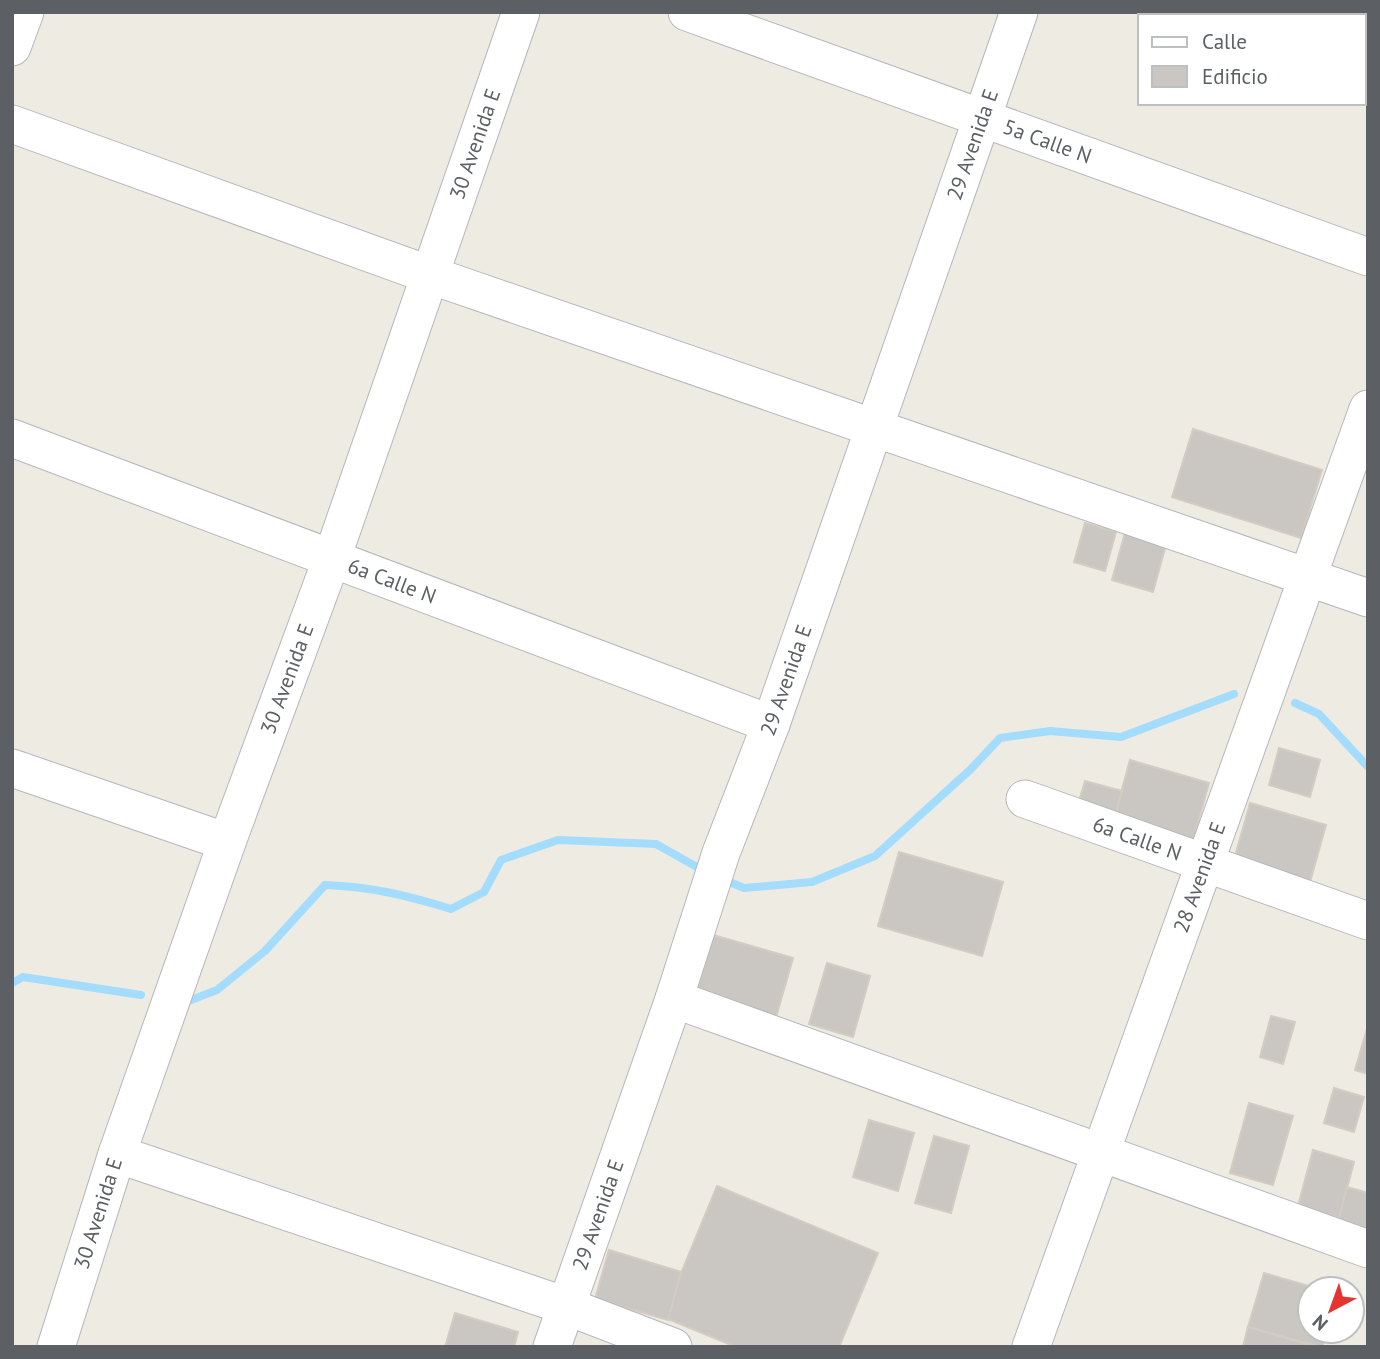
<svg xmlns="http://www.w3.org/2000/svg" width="1380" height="1359" font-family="'PT Sans',sans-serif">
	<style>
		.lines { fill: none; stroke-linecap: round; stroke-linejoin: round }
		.stream { stroke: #a4dcfd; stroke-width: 8 }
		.building { fill: #cac6c1; stroke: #d3ccc2; stroke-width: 2 }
		.minor-casing { stroke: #b4b7ba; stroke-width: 39 }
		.minor { stroke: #fff; stroke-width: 37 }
		.labels { text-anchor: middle; stroke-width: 5; stroke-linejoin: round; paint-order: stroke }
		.street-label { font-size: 21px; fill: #5c6064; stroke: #fff }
	</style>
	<rect width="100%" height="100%" fill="#eeebe3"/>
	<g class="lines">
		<g class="stream">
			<path d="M 1295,703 L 1319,714 L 1368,767"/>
			<path d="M 722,879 L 744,888 L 812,882 L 875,856 L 971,769 L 1000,738 L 1050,731 L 1121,737 L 1234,694"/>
			<path d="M 12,983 L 23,977 L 141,995"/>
			<path d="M 191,1000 L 217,990 L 265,951 L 325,885 C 372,887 406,895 451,909 L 484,892 L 501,860 L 558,840 L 656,844 L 704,871"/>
		</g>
	</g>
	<g class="building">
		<path d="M 1193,429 L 1322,470 L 1301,538 L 1172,497 Z"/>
		<path d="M 1085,523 L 1116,532 L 1105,571 L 1074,562 Z"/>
		<path d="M 1126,529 L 1167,541 L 1153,592 L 1112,580 Z"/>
		<path d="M 1279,748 L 1320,760 L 1310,797 L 1269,785 Z"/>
		<path d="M 1130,760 L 1209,783 L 1190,852 L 1111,829 Z"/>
		<path d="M 1085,781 L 1122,791 L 1113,822 L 1076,811 Z"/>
		<path d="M 1250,803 L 1326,825 L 1308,889 L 1232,867 Z"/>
		<path d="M 899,852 L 1003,882 L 982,956 L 878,926 Z"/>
		<path d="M 713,935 L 793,958 L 775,1021 L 695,998 Z"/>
		<path d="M 827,963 L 870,976 L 853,1037 L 809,1024 Z"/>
		<path d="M 1271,1016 L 1295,1022 L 1283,1064 L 1260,1057 Z"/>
		<path d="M 1368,1025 L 1368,1074 L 1355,1070 Z"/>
		<path d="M 1334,1088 L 1364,1097 L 1354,1132 L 1324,1123 Z"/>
		<path d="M 1249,1103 L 1293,1116 L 1273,1185 L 1230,1173 Z"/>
		<path d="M 869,1120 L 914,1133 L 898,1191 L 853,1177 Z"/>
		<path d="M 934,1136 L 969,1146 L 951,1213 L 915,1203 Z"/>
		<path d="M 1313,1150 L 1354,1162 L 1339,1218 L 1298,1206 Z"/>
		<path d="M 717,1186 L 878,1253 L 839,1347 L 736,1347 L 663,1317 Z"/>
		<path d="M 1347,1187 L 1368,1193 L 1368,1230 L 1338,1222 Z"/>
		<path d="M 609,1250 L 681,1272 L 668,1320 L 595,1299 Z"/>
		<path d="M 1264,1273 L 1319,1289 L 1310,1289 L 1310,1331 L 1327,1331 L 1322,1347 L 1248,1327 Z"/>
		<path d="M 455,1313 L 518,1332 L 514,1347 L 445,1347 Z"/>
		<path d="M 1248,1327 L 1310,1345 L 1310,1347 L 1243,1347 Z"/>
	</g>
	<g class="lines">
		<g class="minor-casing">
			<g id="minor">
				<path id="s1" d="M 687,12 L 1368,257"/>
				<path d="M 12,47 L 25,12"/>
				<path d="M 12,124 L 430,275 L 1368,598"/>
				<path id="s2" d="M 12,438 L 771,724"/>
				<path d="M 12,768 L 227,842"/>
				<path id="s3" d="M 1025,799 L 1368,921"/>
				<path d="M 674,999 L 1368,1249"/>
				<path d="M 117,1154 L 566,1306 L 673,1347"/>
				<path id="s4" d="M 56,1347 L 117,1154 L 227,842 L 332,558 L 521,12"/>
				<path id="s5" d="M 552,1347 L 674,999 L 721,853 L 771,724 L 1019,12"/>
				<path id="s6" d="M 1031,1347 L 1368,409"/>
			</g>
		</g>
		<use href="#minor" class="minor"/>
	</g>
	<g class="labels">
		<g class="street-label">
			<text dy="7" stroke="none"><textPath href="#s1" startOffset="383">5a Calle N</textPath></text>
			<text dy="7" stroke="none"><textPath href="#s4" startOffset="1274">30 Avenida E</textPath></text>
			<text dy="7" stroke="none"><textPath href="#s5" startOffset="1274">29 Avenida E</textPath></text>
			<text dy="7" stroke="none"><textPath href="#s2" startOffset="406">6a Calle N</textPath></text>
			<text dy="7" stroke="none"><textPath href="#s4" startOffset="707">30 Avenida E</textPath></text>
			<text dy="7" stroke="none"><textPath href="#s5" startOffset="707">29 Avenida E</textPath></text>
			<text dy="7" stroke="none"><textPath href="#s3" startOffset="119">6a Calle N</textPath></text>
			<text dy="7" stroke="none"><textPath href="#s6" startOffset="499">28 Avenida E</textPath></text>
			<text dy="7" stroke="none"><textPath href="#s4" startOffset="140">30 Avenida E</textPath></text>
			<text dy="7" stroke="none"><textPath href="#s5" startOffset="140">29 Avenida E</textPath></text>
		</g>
	</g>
	<rect width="1380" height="1359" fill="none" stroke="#5c6064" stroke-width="28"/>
	<rect x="1138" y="14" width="228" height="91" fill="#ffffff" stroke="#bebfc1" stroke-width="2"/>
	<rect x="1152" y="37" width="35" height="10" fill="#ffffff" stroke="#bebfc1" stroke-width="2"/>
	<text x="1202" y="49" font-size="21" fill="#5c6064">Calle</text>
	<rect x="1152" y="66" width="35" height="21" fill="#cac6c1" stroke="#bebfc1" stroke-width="2"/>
	<text x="1202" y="84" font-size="21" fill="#5c6064">Edificio</text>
	<g transform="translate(1331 1310) rotate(221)"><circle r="33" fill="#ffffff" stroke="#bebfc1" stroke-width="2"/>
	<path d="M0-5L12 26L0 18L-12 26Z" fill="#e63531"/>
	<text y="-10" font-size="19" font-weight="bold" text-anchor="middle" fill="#5c6064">N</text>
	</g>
</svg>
